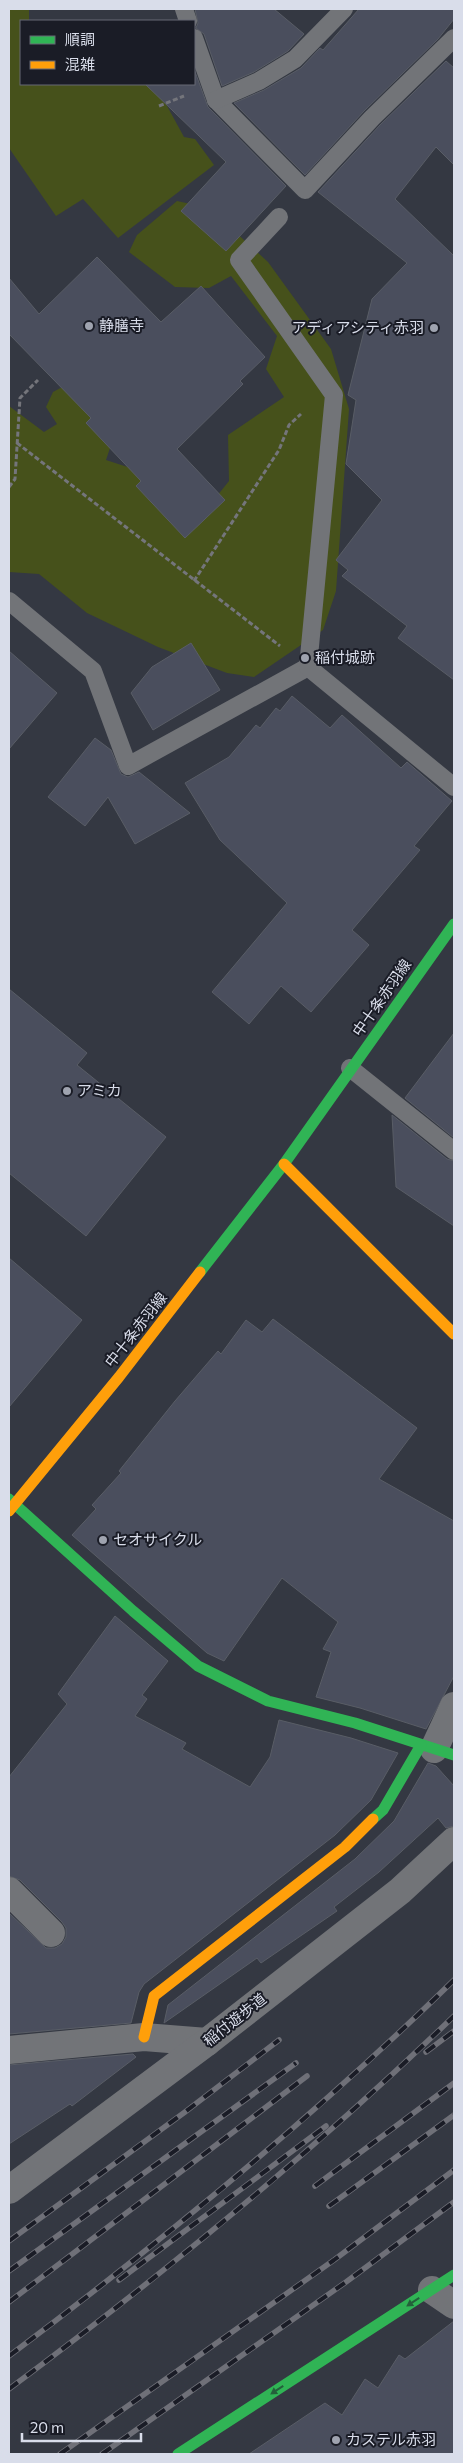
<svg xmlns="http://www.w3.org/2000/svg" width="463" height="2463" font-family="Commissioner,'Noto Sans JP',sans-serif">
	<style>
		.green { fill: #46511b }
		.building { fill: #4a4e5d; stroke: #595d66 }
		.lines { fill: none; stroke-linecap: round; stroke-linejoin: round }
		.path { stroke: #74757b; stroke-width: 3; stroke-dasharray: 5 2.5; stroke-linecap: butt }
		.lane { stroke: #727478; stroke-width: 18 }
		.street { stroke: #727478; stroke-width: 28 }
		.fast { stroke: #30b455; stroke-width: 11 }
		.slow { stroke: #ff9f0a; stroke-width: 11 }
		.rail-casing { stroke: #6f7078; stroke-width: 5.5 }
		.rail { stroke: #1a1c26; stroke-width: 4; stroke-dasharray: 11; stroke-linecap: butt }
		.oneway { fill: #24603b }
		.poi-dot { fill: #9fa3af; stroke: #1a1c26; stroke-width: 2 }
		.labels { text-anchor: middle; stroke-width: 4; stroke-linejoin: round; paint-order: stroke }
		.poi-label { font-size: 15px; fill: #d9ddea; stroke: #1a1c26; text-anchor: start }
		.street-label { font-size: 15px; fill: #d9ddea; stroke: #1a1c26 }
	</style>
	<rect width="100%" height="100%" fill="#343842"/>
	<g class="green">
		<path d="M 9,9 L 29,9 L 29,21 L 21,21 L 21,84 L 155,84 L 184,137 L 195,139 L 214,165 L 118,238 L 83,199 L 56,216 L 9,148 Z"/>
		<path d="M 177,201 L 209,208 L 268,262 L 331,349 L 349,409 L 336,591 L 323,630 L 254,677 L 227,673 L 158,647 L 87,613 L 39,574 L 9,572 L 9,406 L 44,432 L 57,424 L 46,407 L 53,392 L 81,377 L 119,421 L 106,460 L 158,477 L 201,516 L 229,481 L 228,435 L 284,397 L 266,369 L 277,336 L 231,276 L 209,288 L 175,287 L 129,252 L 137,235 Z"/>
	</g>
	<g class="building">
		<path d="M 195,9 L 274,9 L 304,34 L 288,51 L 254,72 L 222,86 L 204,34 L 196,28 L 198,23 Z"/>
		<path d="M 359,9 L 454,9 L 454,19 L 438,39 L 364,111 L 305,175 L 234,103 L 264,90 L 301,68 L 320,48 L 323,50 Z"/>
		<path d="M 446,61 L 454,68 L 454,165 L 436,147 L 395,199 L 454,256 L 454,680 L 398,638 L 407,626 L 342,576 L 348,570 L 336,560 L 382,500 L 346,464 L 356,400 L 348,395 L 372,299 L 407,263 L 318,192 L 380,125 Z"/>
		<path d="M 194,69 L 208,107 L 286,186 L 226,251 L 181,211 L 226,162 L 145,84 L 194,84 Z"/>
		<path d="M 97,257 L 161,322 L 201,286 L 265,357 L 240,381 L 243,384 L 177,449 L 225,500 L 185,538 L 136,486 L 141,481 L 86,423 L 91,418 L 9,334 L 9,278 L 39,314 Z"/>
		<path d="M 191,643 L 220,690 L 153,730 L 131,693 L 152,667 Z"/>
		<path d="M 9,651 L 57,693 L 9,749 Z"/>
		<path d="M 292,696 L 330,728 L 342,715 L 401,768 L 407,762 L 452,801 L 414,846 L 420,850 L 352,930 L 369,945 L 311,1012 L 281,986 L 249,1024 L 212,992 L 287,903 L 220,840 L 185,783 L 229,757 L 256,725 L 260,728 L 276,708 L 280,711 Z"/>
		<path d="M 95,738 L 111,750 L 121,774 L 128,777 L 139,772 L 190,813 L 135,844 L 108,797 L 85,826 L 48,797 Z"/>
		<path d="M 9,989 L 87,1053 L 77,1065 L 166,1137 L 86,1236 L 9,1173 Z"/>
		<path d="M 454,1033 L 454,1138 L 405,1098 Z"/>
		<path d="M 392,1115 L 447,1159 L 454,1161 L 454,1226 L 396,1187 Z"/>
		<path d="M 9,1258 L 82,1320 L 9,1407 Z"/>
		<path d="M 273,1319 L 417,1428 L 379,1479 L 454,1521 L 454,1676 L 426,1729 L 360,1708 L 316,1697 L 331,1652 L 323,1649 L 338,1622 L 282,1578 L 224,1661 L 207,1653 L 72,1535 L 96,1509 L 92,1505 L 121,1473 L 119,1471 L 175,1401 L 218,1351 L 221,1354 L 246,1320 L 262,1332 Z"/>
		<path d="M 115,1616 L 168,1661 L 142,1695 L 147,1699 L 135,1716 L 186,1743 L 182,1749 L 250,1787 L 270,1757 L 279,1720 L 351,1738 L 398,1753 L 371,1800 L 335,1835 L 144,1984 L 139,1992 L 131,2023 L 9,2034 L 9,1913 L 46,1948 L 55,1948 L 62,1944 L 66,1937 L 66,1928 L 62,1922 L 20,1880 L 9,1876 L 9,1777 L 67,1704 L 58,1694 Z"/>
		<path d="M 428,1763 L 436,1766 L 454,1786 L 454,1826 L 446,1828 L 438,1818 L 379,1872 L 334,1907 L 337,1911 L 261,1963 L 257,1958 L 164,2023 L 168,2005 L 355,1859 L 394,1821 Z"/>
		<path d="M 133,2054 L 136,2057 L 72,2106 L 70,2104 L 9,2144 L 9,2065 Z"/>
		<path d="M 454,2321 L 454,2454 L 249,2454 L 325,2403 L 342,2415 L 365,2379 L 378,2388 L 399,2355 L 405,2359 Z"/>
	</g>
	<g class="lines">
		<g class="path">
			<path d="M 159,106 L 184,96"/>
			<path d="M 17,443 L 280,646"/>
			<path d="M 9,487 L 15,479 L 20,398 L 38,380"/>
			<path d="M 194,581 L 279,450 L 289,425 L 301,414"/>
		</g>
		<g class="lane">
			<path d="M 184,9 L 188,21"/>
			<path d="M 194,38 L 216,100 L 305,190 L 372,118 L 454,38"/>
			<path d="M 216,100 L 259,81 L 295,59 L 344,9"/>
			<path d="M 279,217 L 239,260 L 334,395 L 308,667"/>
			<path d="M 9,601 L 93,671 L 128,766 L 308,667"/>
			<path d="M 308,667 L 454,787"/>
			<path d="M 350,1068 L 454,1151"/>
		</g>
		<g class="street">
			<path d="M 434,1749 L 454,1706"/>
			<path d="M 9,1891 L 51,1933"/>
			<path d="M 9,2050 L 144,2037 L 207,2042"/>
			<path d="M 9,2190 L 207,2042 L 400,1891 L 454,1841"/>
			<path d="M 432,2290 L 454,2305"/>
		</g>
		<g class="fast">
			<path d="M 200,1272 L 284,1164 L 454,924"/>
			<path d="M 9,1499 L 133,1611 L 198,1666 L 268,1701 L 355,1723 L 454,1755"/>
			<path d="M 373,1819 L 383,1810 L 421,1745"/>
			<path d="M 178,2454 L 454,2275"/>
		</g>
		<g class="slow">
			<path d="M 284,1164 L 454,1334"/>
			<path d="M 9,1511 L 119,1377 L 200,1272"/>
			<path d="M 144,2037 L 154,1996 L 345,1847 L 373,1819"/>
		</g>
		<g class="rail-casing">
			<g id="rail">
				<path d="M 426,2052 L 454,2031"/>
				<path d="M 315,2186 L 454,2083"/>
				<path d="M 329,2206 L 454,2115"/>
				<path d="M 9,2241 L 185,2112 L 279,2040"/>
				<path d="M 9,2271 L 296,2063"/>
				<path d="M 119,2280 L 326,2126"/>
				<path d="M 9,2302 L 307,2076"/>
				<path d="M 9,2356 C 165,2239 315,2116 454,1980"/>
				<path d="M 9,2389 C 164,2274 314,2151 454,2016"/>
				<path d="M 60,2454 L 334,2260 L 454,2170"/>
				<path d="M 102,2454 L 346,2282 L 454,2202"/>
			</g>
		</g>
		<use href="#rail" class="rail"/>
	</g>
	<defs><path id="oneway-solid" d="M-6-.8H1V-3.2L6.5 0L1 3.2V.8H-6Z" transform="scale(1.25)"/></defs>
	<g class="oneway">
		<use href="#oneway-solid" transform="translate(413 2302) rotate(147)"/>
		<use href="#oneway-solid" transform="translate(277 2390) rotate(147)"/>
	</g>
	<g class="poi-dot">
		<circle cx="89" cy="326" r="5"/>
		<circle cx="434" cy="328" r="5"/>
		<circle cx="305" cy="658" r="5"/>
		<circle cx="67" cy="1091" r="5"/>
		<circle cx="103" cy="1540" r="5"/>
		<circle cx="336" cy="2440" r="5"/>
	</g>
	<g class="labels">
		<g class="poi-label">
			<text x="99" y="331">静膳寺</text>
			<text x="424" y="333" text-anchor="end">アディアシティ赤羽</text>
			<text x="315" y="663">稲付城跡</text>
			<text x="77" y="1096">アミカ</text>
			<text x="113" y="1545">セオサイクル</text>
			<text x="346" y="2445">カステル赤羽</text>
		</g>
		<g class="street-label">
			<text transform="translate(382 998) rotate(-55)" y="5">中十条赤羽線</text>
			<text transform="translate(136 1330) rotate(-52)" y="5">中十条赤羽線</text>
			<text transform="translate(235 2020) rotate(-38)" y="5">稲付遊歩道</text>
		</g>
	</g>
	<rect width="463" height="2463" fill="none" stroke="#d9ddea" stroke-width="20"/>
	<rect x="20" y="20" width="175" height="65" fill="#1a1c26" stroke="#666974"/>
	<rect x="30" y="36" width="25" height="8" fill="#30b455" stroke="#666974"/>
	<text x="65" y="45" font-size="15" fill="#d9ddea">順調</text>
	<rect x="30" y="61" width="25" height="8" fill="#ff9f0a" stroke="#666974"/>
	<text x="65" y="70" font-size="15" fill="#d9ddea">混雑</text>
	<path d="M22 2433v8h119v-8" fill="none" stroke="#d9ddea" stroke-width="2.5"/>
	<text x="30" y="2433" font-size="15" fill="#d9ddea" stroke="#1a1c26" stroke-width="4" paint-order="stroke">20 m</text>
</svg>
